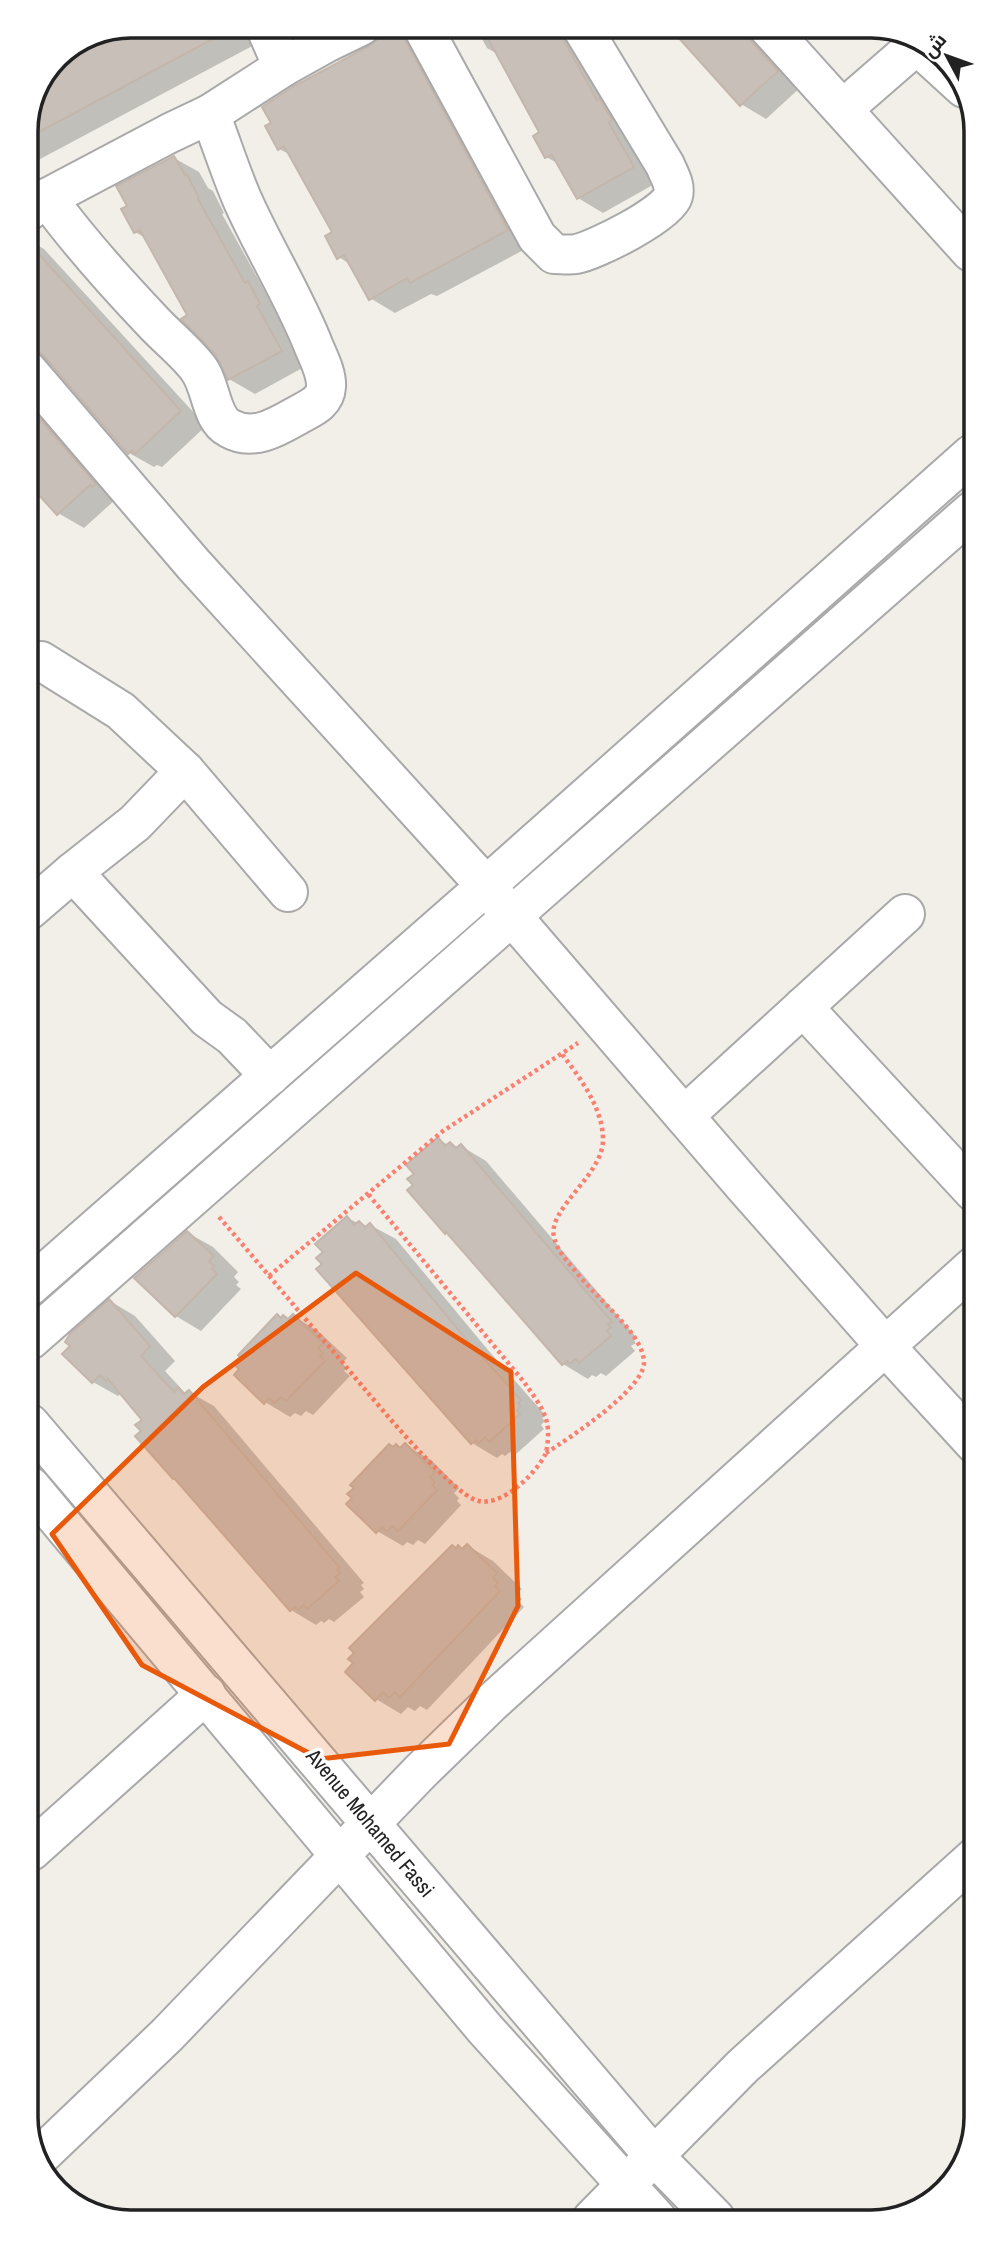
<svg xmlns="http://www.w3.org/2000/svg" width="1003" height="2249" font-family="'Archivo Narrow',Cairo,sans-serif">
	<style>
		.shadow { fill: #0003 }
		.building { fill: #c7bfb8; stroke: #c4b6ab; stroke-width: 2 }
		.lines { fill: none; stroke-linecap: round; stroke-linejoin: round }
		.minor-casing { stroke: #a9a9a9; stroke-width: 42 }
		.path { stroke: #fa8072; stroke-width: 4.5; stroke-dasharray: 3.5 3.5; stroke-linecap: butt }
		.minor { stroke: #fff; stroke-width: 38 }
		.marked { fill: #e8590c; fill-opacity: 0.2; stroke: #e8590c; stroke-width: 5; stroke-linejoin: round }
		.labels { text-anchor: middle; stroke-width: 7; stroke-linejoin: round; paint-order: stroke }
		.street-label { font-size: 21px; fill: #222; stroke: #fff }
		.rim { fill: none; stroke: #222; stroke-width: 3.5 }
	</style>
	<rect width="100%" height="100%" fill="#f2efe9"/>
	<g class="shadow">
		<path d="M 131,26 L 266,26 L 269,37 L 27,166 L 26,125 L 57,57 Z"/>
		<path d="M 385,26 L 416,26 L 533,245 L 437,296 L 431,294 L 395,313 L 370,298 L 351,265 L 339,257 L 334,233 L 291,155 L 279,149 L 381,39 Z"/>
		<path d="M 475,26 L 575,26 L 658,182 L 603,213 L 578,198 L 559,164 L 546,157 L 542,132 L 499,55 L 487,48 Z"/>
		<path d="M 670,26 L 764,26 L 802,86 L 766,119 L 741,104 Z"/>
		<path d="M 174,158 L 199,172 L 208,188 L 213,191 L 224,213 L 222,214 L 267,295 L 273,298 L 306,366 L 255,394 L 229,379 L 216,353 L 189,316 L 146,238 L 135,232 Z"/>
		<path d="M 27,239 L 44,249 L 206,426 L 162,467 L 157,465 L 154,467 L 129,453 L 52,363 L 39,367 L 116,499 L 84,528 L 58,513 L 27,480 Z"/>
		<path d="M 438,1139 L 448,1145 L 450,1144 L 458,1148 L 461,1146 L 486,1161 L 636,1337 L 633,1339 L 636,1343 L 631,1346 L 635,1351 L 606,1376 L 601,1373 L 596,1377 L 592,1375 L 588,1379 L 563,1364 L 409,1191 L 415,1185 L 416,1174 Z"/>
		<path d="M 347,1218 L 367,1227 L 370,1225 L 396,1239 L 488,1350 L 546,1416 L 542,1418 L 545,1421 L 541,1425 L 544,1429 L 515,1455 L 510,1452 L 505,1456 L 502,1454 L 497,1458 L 472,1443 L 324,1264 Z"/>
		<path d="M 188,1233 L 213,1247 L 238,1272 L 234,1277 L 239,1282 L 236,1285 L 241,1289 L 201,1331 L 176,1316 Z"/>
		<path d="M 110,1301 L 135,1316 L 175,1361 L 165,1371 L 186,1394 L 189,1392 L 214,1406 L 364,1583 L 361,1585 L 364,1589 L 360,1592 L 364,1597 L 334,1622 L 329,1619 L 324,1623 L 321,1621 L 316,1625 L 291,1610 L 143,1432 L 145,1420 L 122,1393 L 118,1396 L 93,1382 Z"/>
		<path d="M 293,1316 L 318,1331 L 347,1358 L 342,1363 L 347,1368 L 344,1371 L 350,1376 L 313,1415 L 306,1411 L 301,1416 L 295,1413 L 290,1417 L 265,1402 L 282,1319 L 289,1320 Z"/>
		<path d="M 405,1445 L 431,1460 L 459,1488 L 454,1493 L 459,1498 L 457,1501 L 461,1505 L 425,1544 L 418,1540 L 413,1545 L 407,1542 L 403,1546 L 377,1531 L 394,1448 L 401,1449 Z"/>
		<path d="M 468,1546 L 493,1561 L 522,1589 L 517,1594 L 522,1599 L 519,1602 L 524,1607 L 427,1710 L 420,1706 L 415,1711 L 408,1707 L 401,1714 L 376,1699 Z"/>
	</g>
	<g class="building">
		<path d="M 131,26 L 237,26 L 26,139 L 26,125 L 57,57 Z"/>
		<path d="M 383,26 L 400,26 L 403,36 L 508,230 L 410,283 L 407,278 L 369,300 L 344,255 L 337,259 L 325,236 L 332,232 L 284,146 L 278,150 L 265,126 L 271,123 L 262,107 L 294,86 L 371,45 L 379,38 Z"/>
		<path d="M 481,26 L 556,26 L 597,100 L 599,98 L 612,120 L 609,123 L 634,167 L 577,199 L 552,155 L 545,158 L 533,136 L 539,132 Z"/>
		<path d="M 668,26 L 746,26 L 751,41 L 778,71 L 740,106 Z"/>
		<path d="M 174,156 L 185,175 L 187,174 L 199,198 L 198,199 L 245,283 L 248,281 L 260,304 L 257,306 L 282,351 L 228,380 L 215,354 L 181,319 L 187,315 L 140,230 L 134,233 L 121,209 L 127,206 L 116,186 Z"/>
		<path d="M 27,241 L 181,411 L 135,454 L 132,450 L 128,454 L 44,356 L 35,350 L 27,349 Z"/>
		<path d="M 27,404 L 96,484 L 92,487 L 90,485 L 57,515 L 27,482 Z"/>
		<path d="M 438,1137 L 445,1146 L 450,1142 L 456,1148 L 461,1144 L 612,1322 L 608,1324 L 611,1327 L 607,1331 L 611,1336 L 579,1363 L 576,1359 L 569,1364 L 567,1361 L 562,1365 L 446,1232 L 445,1234 L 407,1190 L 413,1185 L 407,1179 L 414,1174 L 406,1165 Z"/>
		<path d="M 347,1216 L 354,1225 L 359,1221 L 365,1227 L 370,1223 L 462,1334 L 521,1400 L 518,1403 L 520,1406 L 517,1410 L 520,1414 L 489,1442 L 485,1437 L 479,1443 L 476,1440 L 471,1444 L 316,1269 L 322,1264 L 316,1258 L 323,1252 L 315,1244 Z"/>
		<path d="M 187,1231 L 214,1256 L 209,1261 L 214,1266 L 212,1269 L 217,1274 L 175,1317 L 134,1278 Z"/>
		<path d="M 109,1299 L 150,1346 L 141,1356 L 174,1392 L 178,1387 L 184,1394 L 189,1390 L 340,1568 L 337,1570 L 340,1573 L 335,1577 L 339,1581 L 307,1609 L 304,1605 L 298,1610 L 295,1607 L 290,1611 L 174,1478 L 173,1479 L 135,1436 L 141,1431 L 135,1425 L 142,1420 L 108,1379 L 106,1381 L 100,1375 L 92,1383 L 62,1354 L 70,1346 L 65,1342 L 70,1334 Z"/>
		<path d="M 277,1314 L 281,1318 L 283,1315 L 288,1319 L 293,1314 L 323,1343 L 318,1348 L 323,1353 L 320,1356 L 325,1361 L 286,1401 L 281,1397 L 274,1403 L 269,1398 L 264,1404 L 234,1375 L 239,1369 L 235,1365 L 241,1359 L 238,1355 Z"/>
		<path d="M 405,1443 L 435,1472 L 430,1477 L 435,1482 L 432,1485 L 437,1490 L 398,1531 L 393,1526 L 387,1532 L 382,1527 L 376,1533 L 346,1504 L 352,1498 L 347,1494 L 354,1488 L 350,1485 L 389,1444 L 393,1447 L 396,1444 L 400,1448 Z"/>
		<path d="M 467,1544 L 497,1573 L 493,1578 L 498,1583 L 495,1586 L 500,1591 L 400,1697 L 395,1692 L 389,1698 L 383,1692 L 375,1701 L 345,1672 L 353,1663 L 348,1659 L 354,1653 L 349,1648 L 452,1545 L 456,1548 L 458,1545 L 462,1549 Z"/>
	</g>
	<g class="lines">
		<g class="minor-casing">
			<g id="minor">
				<path d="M 422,26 L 537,237 L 554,254 C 561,254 569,255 576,254 C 594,251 668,214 673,196 C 676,185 669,175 665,165 L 581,26"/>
				<path d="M 767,26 L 971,252"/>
				<path d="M 917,45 L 964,88"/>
				<path d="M 283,67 L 328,42 L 361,26"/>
				<path d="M 843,109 L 920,42"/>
				<path d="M 47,198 C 79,242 116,283 154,323 C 168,338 186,352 198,368 C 212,386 210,418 229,428 C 253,442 277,427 298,415 C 310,408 325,403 326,387 C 327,374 319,359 314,347 C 294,296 264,249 242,199 C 230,171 221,142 210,114"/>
				<path d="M 27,212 L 47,198 L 170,133 L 210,114 L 283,67 L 265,26"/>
				<path d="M 27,370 L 194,565 L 486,886 L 747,1189 L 886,1347 L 975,1444"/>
				<path d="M 41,661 L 121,711 L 185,771 L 288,892"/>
				<path d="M 73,872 L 207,1018 L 232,1036 L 270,1076"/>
				<path d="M 29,910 L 73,872 L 135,823 L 185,771"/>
				<path d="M 803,1007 L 974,1192"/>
				<path d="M 684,1116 L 905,914"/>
				<path d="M 30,1286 L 486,886 L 972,454"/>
				<path d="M 30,1340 L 972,511"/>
				<path d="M 30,1424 L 653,2155 L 715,2218"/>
				<path d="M 30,1486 L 485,2029 L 657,2219"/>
				<path d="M 31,1851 L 206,1694"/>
				<path d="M 37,2159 L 167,2035 L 420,1772 L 490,1704 L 974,1266"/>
				<path d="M 592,2219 L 743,2066 L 976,1856"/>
			</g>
		</g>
		<g class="path">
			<path d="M 219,1217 C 257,1261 294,1306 332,1350 C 356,1378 450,1496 479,1501 C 503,1506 535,1474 545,1455 C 548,1448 549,1431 547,1423 C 544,1408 532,1394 524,1382 L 368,1194"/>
			<path d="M 269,1276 L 443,1131 L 578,1043"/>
			<path d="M 546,1453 C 568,1439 643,1390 644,1363 C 644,1339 613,1313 599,1297 C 587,1286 577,1273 567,1261 C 561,1254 556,1246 554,1237 C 547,1209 603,1175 603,1140 C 603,1108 580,1078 562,1054"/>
		</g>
		<use href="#minor" class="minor"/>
	</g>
	<path class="marked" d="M 356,1273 L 511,1372 L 518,1606 L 449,1744 L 320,1759 L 142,1665 L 52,1534 L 203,1387 Z"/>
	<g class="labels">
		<g class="street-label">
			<text transform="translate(370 1823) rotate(50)" y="7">Avenue Mohamed Fassi</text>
		</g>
	</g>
	<path d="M0 0H1003V2249H0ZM131 38H871A93 93 0 0 1 964 131V2117A93 93 0 0 1 871 2210H131A93 93 0 0 1 38 2117V131A93 93 0 0 1 131 38Z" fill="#fff" fill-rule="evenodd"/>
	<path class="rim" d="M131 38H871A93 93 0 0 1 964 131V2117A93 93 0 0 1 871 2210H131A93 93 0 0 1 38 2117V131A93 93 0 0 1 131 38Z"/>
	<g transform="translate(947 56) rotate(311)" stroke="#ffffff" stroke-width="5" paint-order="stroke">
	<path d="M0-5L12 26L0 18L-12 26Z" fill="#222222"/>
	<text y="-10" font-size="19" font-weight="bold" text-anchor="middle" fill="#222222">ش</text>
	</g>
</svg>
